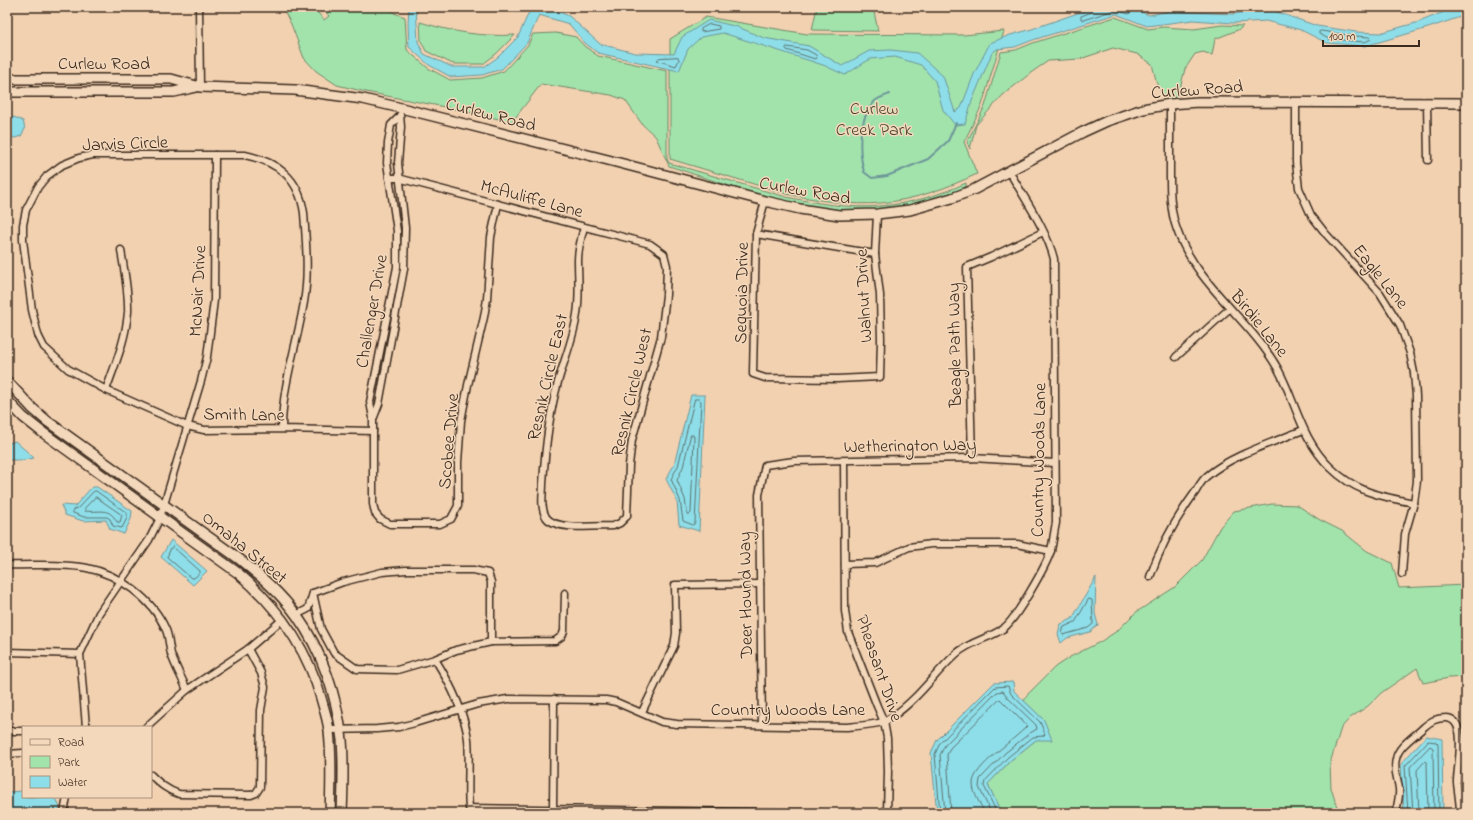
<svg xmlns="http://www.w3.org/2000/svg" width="1473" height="820" font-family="'Indie Flower',sans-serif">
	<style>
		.green { fill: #a2e3ac; stroke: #6e8665 }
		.water { fill: #8edee9; stroke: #6d9698 }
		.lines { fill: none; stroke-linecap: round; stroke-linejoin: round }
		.shore { stroke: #5c726f; stroke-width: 1 }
		.stream { stroke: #6d9698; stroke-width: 2 }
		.street-casing { stroke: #3b2a1e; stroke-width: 9 }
		.secondary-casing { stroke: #3b2a1e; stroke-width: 12 }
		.street { stroke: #f4d8bb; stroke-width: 6 }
		.secondary { stroke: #f4d8bb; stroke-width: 9 }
		.labels { text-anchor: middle; stroke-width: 3; stroke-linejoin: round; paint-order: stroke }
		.street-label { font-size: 18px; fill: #3b2a1e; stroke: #f4d8bb }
		.park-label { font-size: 18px; fill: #4a4633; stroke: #f4d8bb }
	</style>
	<rect width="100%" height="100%" fill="#f2d1b1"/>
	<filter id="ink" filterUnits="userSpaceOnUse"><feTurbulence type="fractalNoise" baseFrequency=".025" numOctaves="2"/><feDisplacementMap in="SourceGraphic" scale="8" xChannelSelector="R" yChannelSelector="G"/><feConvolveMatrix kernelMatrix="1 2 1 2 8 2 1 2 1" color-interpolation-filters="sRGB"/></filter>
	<g filter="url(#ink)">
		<g class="green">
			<path d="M 282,7 L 313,7 L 324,20 L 329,16 L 322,7 L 388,7 L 394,13 L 405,17 L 407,50 L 428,68 L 450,80 L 482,78 L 504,71 L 528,45 L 533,34 L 556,33 L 576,37 L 584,46 L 598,56 L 667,71 L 667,159 L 669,163 L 786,197 C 816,203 849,209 880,206 C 909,204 940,195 966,183 L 966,189 C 920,207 871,216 822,209 C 770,202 719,182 669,166 L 656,137 L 642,124 L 625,100 L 611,95 L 541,84 L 512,122 L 445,107 L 366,92 L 337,85 L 316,71 L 304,58 L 291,24 Z"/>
			<path d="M 817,7 L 873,7 L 878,31 L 812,30 Z"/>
			<path d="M 706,17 L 807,34 L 964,35 L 1004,31 L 982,105 L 964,142 L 977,174 C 947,188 914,200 881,203 C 850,206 817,200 787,194 L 670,159 L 670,39 Z"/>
			<path d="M 1115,17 L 1148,29 L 1163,27 L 1194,29 L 1222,25 L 1243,26 L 1240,29 L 1215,39 L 1212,55 L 1203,52 L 1195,54 L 1185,69 L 1178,96 L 1167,100 L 1158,88 L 1152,64 L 1137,54 L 1113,48 L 1080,59 L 1048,61 L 1032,72 L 1003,95 L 976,125 L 970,149 L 967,142 L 985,106 L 1001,52 L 1016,50 L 1033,43 Z"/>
			<path d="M 420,22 C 453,32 481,37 515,35 L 496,54 L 483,64 L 453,64 L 426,51 L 421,41 Z"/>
			<path d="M 1272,504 L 1297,505 L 1320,520 L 1342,531 L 1367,551 L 1392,563 L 1399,588 L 1466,585 L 1466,677 L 1449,678 L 1423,683 L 1417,668 L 1381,693 L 1368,706 L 1350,718 L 1341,728 L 1330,763 L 1331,788 L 1337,807 L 1336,813 L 1001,813 L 988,784 L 1011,760 L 1036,740 L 1044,720 L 1024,701 L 1028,694 L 1055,667 L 1070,657 L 1100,642 L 1117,631 L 1135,613 L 1175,587 L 1202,560 L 1220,527 L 1234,511 Z"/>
		</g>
		<g class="water">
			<path d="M 409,7 L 416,7 L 418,42 L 424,54 L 452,67 L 484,67 L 498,57 L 518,37 L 529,12 L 548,7 L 569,16 L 600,44 L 635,53 L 674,54 L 682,37 L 709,20 L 738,27 L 764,38 L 809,46 L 842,66 L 869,51 L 891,50 L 917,53 L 943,76 L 955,112 L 961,108 L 974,74 L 990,43 L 1010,35 L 1029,30 L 1095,7 L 1129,7 L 1149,15 L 1170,11 L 1233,14 L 1252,11 L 1274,11 L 1317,26 L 1356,32 L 1380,33 L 1419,22 L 1456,7 L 1466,7 L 1466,15 L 1428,28 L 1365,46 L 1327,43 L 1301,30 L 1266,21 L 1233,23 L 1193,20 L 1147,26 L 1116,14 L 1033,40 L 1015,47 L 997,49 L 992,53 L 972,101 L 965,124 L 955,125 L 943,110 L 935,81 L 921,65 L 895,57 L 870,59 L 845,75 L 823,65 L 723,33 L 701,37 L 688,49 L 679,71 L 598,53 L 585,43 L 569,24 L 539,15 L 527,43 L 502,69 L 482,75 L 451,77 L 429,65 L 409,47 L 408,23 Z"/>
			<path d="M 14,117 L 23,121 L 25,129 L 21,136 L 15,138 L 7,136 L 7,121 Z"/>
			<path d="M 691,395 L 705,395 L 699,531 L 679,525 L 677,501 L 666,479 L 674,465 Z"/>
			<path d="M 15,441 L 32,456 L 34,458 L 23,460 L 7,460 L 7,444 Z"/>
			<path d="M 92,487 L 97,487 L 132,511 L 131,519 L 124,534 L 110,529 L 106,520 L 83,521 L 65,515 L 61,505 L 75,506 Z"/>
			<path d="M 171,540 L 207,571 L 193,585 L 161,557 Z"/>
			<path d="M 1096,577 L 1095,613 L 1098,625 L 1090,632 L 1067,638 L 1061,643 L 1058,634 L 1061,624 L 1072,619 Z"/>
			<path d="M 1013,682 L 1014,691 L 1044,720 L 1052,740 L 1036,740 L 1011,760 L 988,784 L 1001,813 L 937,813 L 931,753 L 937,740 L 994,683 Z"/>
			<path d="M 1426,736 L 1442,739 L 1443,813 L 1404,813 L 1401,764 Z"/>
			<path d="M 23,791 L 23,797 L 51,797 L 57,800 L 60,808 L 57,813 L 7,813 L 7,792 Z"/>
		</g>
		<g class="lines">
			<g class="shore">
				<path d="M 1094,7 L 1092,12 L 1081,16 L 1081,19 L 1083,20 L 1115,10 L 1129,14 L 1130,12 L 1129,7"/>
				<path d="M 710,24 L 719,26 L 719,29 L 701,32 L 701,29 Z"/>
				<path d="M 1321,31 L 1355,36 L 1369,37 L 1371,39 L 1365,42 L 1329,39 L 1319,34 L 1319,32 Z"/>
				<path d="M 787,47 L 807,50 L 816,55 L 817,58 L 815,59 L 787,50 L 786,49 Z"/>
				<path d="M 678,57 L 679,60 L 676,66 L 659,61 L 657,60 L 659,58 Z"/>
				<path d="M 695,399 L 699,399 L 701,401 L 695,523 L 693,525 L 683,521 L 680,500 L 671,479 L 678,466 Z"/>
				<path d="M 691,435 L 693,435 L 694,437 L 691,513 L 689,515 L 687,514 L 685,499 L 677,480 L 683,467 Z"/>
				<path d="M 96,491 L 127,513 L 127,518 L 122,528 L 113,526 L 110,519 L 107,517 L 84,517 L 73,513 L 73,510 L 78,508 L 93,492 Z"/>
				<path d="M 96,497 L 122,515 L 120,522 L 117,522 C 109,506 99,513 85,511 L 85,508 Z"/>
				<path d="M 173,547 L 200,571 L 200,573 L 194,578 L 191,578 L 167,557 L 171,548 Z"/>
				<path d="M 1089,599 L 1092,600 L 1093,624 L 1088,628 L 1063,635 L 1062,633 L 1064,627 L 1075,622 Z"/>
				<path d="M 940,813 L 935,754 L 940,743 L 995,687 L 1008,686 L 1011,694 L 1040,722 L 1045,734 L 1043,736 L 1033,737 L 1008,757 L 985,781 L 984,786 L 997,813"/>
				<path d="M 945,813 L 940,755 L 945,745 L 997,692 L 1003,691 L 1008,698 L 1036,725 L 1037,729 L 1030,733 L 1005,753 L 980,779 L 979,787 L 991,813"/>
				<path d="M 951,813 L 947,755 L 950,748 L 1000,699 L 1027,726 C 1016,739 972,767 973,784 C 973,794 981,805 985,813"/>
				<path d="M 1408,813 L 1405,766 L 1428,741 L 1436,742 L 1438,744 L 1439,813"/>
				<path d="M 1413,813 L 1410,767 L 1430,746 L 1433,748 L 1434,813"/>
				<path d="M 1419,813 L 1417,770 L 1425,761 L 1427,763 L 1428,813"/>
			</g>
			<path class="stream" d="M 890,94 C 885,96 877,98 874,102 C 858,121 858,149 864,172 L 872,178 L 887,176 L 928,159 L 948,141 L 956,123"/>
			<g class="street-casing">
				<g id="street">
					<path d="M 199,7 L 200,87"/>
					<path d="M 1296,102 L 1296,163 L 1299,188 L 1311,215 L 1326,234 L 1380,293 L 1400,325 L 1410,353 L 1414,373 L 1416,396 L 1417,481 L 1414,503 L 1405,534 L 1402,574"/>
					<path d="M 1427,102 L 1428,160"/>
					<path d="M 1170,104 C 1170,123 1170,143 1170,162 C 1170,185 1169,208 1177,230 C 1197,286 1250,319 1278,369 C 1296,402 1301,439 1330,467 C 1355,492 1380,496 1414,503"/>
					<path d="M 399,117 L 391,125 L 388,143 L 387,163 L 397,231 L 397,267 L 370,402 L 373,418 L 373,504 L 375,513 L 380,519 L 390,524 L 440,524 L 451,519 L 458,506 L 458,462 L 461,421 L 468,385 L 484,317 L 487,299 L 491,237 L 498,204"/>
					<path d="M 389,178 L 398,178 L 650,244 L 664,254 L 667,266 L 666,295 L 661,337 L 632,440 L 629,465 L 627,516 L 620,523 L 613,526 C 597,526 555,531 546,517 C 540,507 543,494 543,484 C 545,449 549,415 558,382 C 564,360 574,337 577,314 C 580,296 578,278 578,260 C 578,249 581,238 584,227"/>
					<path d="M 765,201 L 756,234 L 753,374 L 765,378 L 837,379 L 880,377 L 881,340 L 880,295 L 875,254 L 877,214"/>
					<path d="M 756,234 L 875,254"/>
					<path d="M 1176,357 L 1229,309"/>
					<path d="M 106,390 C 115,365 126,339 128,312 C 129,292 124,270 121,250"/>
					<path d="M 374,417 L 379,404 L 404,269 L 405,228 L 398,163 L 401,127 L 400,115"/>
					<path d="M 282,429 C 282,385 297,345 304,302 C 309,273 306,242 304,213 C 299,178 278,162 245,155 L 93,155 L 79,158 L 62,165 L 47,176 L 38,187 L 26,210 L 23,225 L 23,240 L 32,310 L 38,335 L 44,347 L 68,369 L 106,390 L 187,426 L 204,430 L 282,429 L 373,431"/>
					<path d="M 972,458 L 967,267 L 991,257 L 1043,232"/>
					<path d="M 844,461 L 845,611 L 848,632 L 877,706 L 884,722 L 887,738 L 888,771 L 887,813"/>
					<path d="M 845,564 L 875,563 L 909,547 L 931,544 L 1017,544 L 1051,551"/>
					<path d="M 7,565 C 33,566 61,563 87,568 C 118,574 153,599 166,630 C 169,637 169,646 171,654 C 175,666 182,678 187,690"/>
					<path d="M 1150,577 C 1160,547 1177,517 1196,491 C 1199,486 1202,480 1207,476 C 1230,456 1274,442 1303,430"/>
					<path d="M 313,593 L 321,629 L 334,653 L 357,669 L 397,670 L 435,659 L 456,650 L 491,642 L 555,641 L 562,636 L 564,631 L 565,593"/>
					<path d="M 296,615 L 308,609 L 313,593 L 343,582 L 382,572 L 406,570 L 473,570 L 488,573 L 491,582 L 491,642"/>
					<path d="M 7,652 L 80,654"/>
					<path d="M 435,659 C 450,683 464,710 468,739 C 470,762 467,785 469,808 L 821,813"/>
					<path d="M 642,712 L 674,646 L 676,633 L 675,585 L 760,584"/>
					<path d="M 762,725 L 759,495 L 765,465 L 794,461 L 972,458 L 1055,463"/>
					<path d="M 86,727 L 80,654 L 99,613 L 149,540 L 160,518 L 201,381 L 207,357 L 214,300 L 215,155"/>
					<path d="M 146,727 L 187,690 L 248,649 L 283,619"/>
					<path d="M 329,730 L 377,729 L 399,727 L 415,723 L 478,704 L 508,699 L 606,700 L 616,702 L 662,722 L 677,724 L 847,727 C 859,726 871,725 883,722 C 887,721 890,718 893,716 C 918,699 934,674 956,654 C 970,641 989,639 1004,628 C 1015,620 1047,565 1051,550 C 1053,542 1054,532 1056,523 L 1054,259 C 1047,230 1024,198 1009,171"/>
					<path d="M 7,731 L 23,731"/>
					<path d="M 7,754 L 23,753"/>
					<path d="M 151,775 C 160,784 167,790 179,794 L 251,795 L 256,793 L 260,787 L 261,710 L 265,687 L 261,673 L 248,649"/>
					<path d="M 553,809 L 554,699"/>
					<path d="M 64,813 L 67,797"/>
					<path d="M 1396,813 C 1397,805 1400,796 1399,789 C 1398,779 1393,769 1396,759 C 1398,746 1415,736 1424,727 C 1431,721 1436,718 1445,718 C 1470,717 1456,769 1457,783 C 1458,793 1460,802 1460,813"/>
				</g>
			</g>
			<g class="secondary-casing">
				<g id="secondary">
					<path d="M 7,79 L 171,79 L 200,87 L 295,90 L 363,99 L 401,108 L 608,160 L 765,201 L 800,209 L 839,215 L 877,214 L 910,210 L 952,198 L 973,190 L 1083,132 L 1107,121 L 1143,109 L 1170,104 L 1198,102 L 1466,103"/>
					<path d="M 7,92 L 174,92 L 196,87"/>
					<path d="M 7,381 L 32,408 L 47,421 L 238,558 C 259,575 281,593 297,616 C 322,651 337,696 342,740 C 344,764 343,789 342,813"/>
					<path d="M 7,400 L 23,417 L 42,432 L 238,573 C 278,607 307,648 321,698 C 324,709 328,720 329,731 C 332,758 331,786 330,813"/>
				</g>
			</g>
			<use href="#street" class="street"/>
			<use href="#secondary" class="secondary"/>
		</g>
	</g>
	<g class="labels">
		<g class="street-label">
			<text x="104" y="69">Curlew Road</text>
			<text transform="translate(1197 89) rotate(-4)" y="6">Curlew Road</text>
			<text transform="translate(491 114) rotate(14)" y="6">Curlew Road</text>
			<text transform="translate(125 143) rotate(-2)" y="6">Jarvis Circle</text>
			<text transform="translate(805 190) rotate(10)" y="6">Curlew Road</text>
			<text transform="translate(532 198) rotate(15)" y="6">McAuliffe Lane</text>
			<text transform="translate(1381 276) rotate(51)" y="6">Eagle Lane</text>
			<text transform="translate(197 291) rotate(-87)" y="6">McNair Drive</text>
			<text transform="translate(741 293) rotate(-89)" y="6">Sequoia Drive</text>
			<text transform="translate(863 296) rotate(-93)" y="6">Walnut Drive</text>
			<text transform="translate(371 311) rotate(-80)" y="6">Challenger Drive</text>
			<text transform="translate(1260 323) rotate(51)" y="6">Birdie Lane</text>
			<text transform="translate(954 345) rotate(-91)" y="6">Beagle Path Way</text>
			<text transform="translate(547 377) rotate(-77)" y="6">Resnik Circle East</text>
			<text transform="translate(631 392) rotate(-77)" y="6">Resnik Circle West</text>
			<text transform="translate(244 414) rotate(1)" y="6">Smith Lane</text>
			<text transform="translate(448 441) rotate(-85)" y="6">Scobee Drive</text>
			<text transform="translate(910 445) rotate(-1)" y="6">Wetherington Way</text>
			<text transform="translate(1038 460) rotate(-89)" y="6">Country Woods Lane</text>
			<text transform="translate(245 547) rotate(39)" y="6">Omaha Street</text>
			<text transform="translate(745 595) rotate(-91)" y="6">Deer Hound Way</text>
			<text transform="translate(880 668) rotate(71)" y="6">Pheasant Drive</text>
			<text x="788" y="715">Country Woods Lane</text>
		</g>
		<g class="park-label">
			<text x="874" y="114">Curlew<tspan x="874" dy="21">Creek Park</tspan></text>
		</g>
	</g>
	<rect width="1473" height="820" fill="none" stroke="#f4d8bb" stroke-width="24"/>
	<rect x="12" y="12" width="1449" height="796" fill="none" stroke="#3b2a1e" stroke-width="1.5" filter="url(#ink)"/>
	<rect x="22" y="726" width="130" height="72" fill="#f4d8bb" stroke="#aa927c"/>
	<rect x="30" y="739" width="20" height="6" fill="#f4d8bb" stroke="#aa927c"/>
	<text x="58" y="746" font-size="12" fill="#3b2a1e">Road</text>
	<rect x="30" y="756" width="20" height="12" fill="#a2e3ac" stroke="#aa927c"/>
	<text x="58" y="766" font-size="12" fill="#3b2a1e">Park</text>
	<rect x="30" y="776" width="20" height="12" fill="#8edee9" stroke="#aa927c"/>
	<text x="58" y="786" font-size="12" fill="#3b2a1e">Water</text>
	<path d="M1323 40v6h96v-6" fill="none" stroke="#3b2a1e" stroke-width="2"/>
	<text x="1329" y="40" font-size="12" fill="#3b2a1e" stroke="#f4d8bb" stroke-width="3" paint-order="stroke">100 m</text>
</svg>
